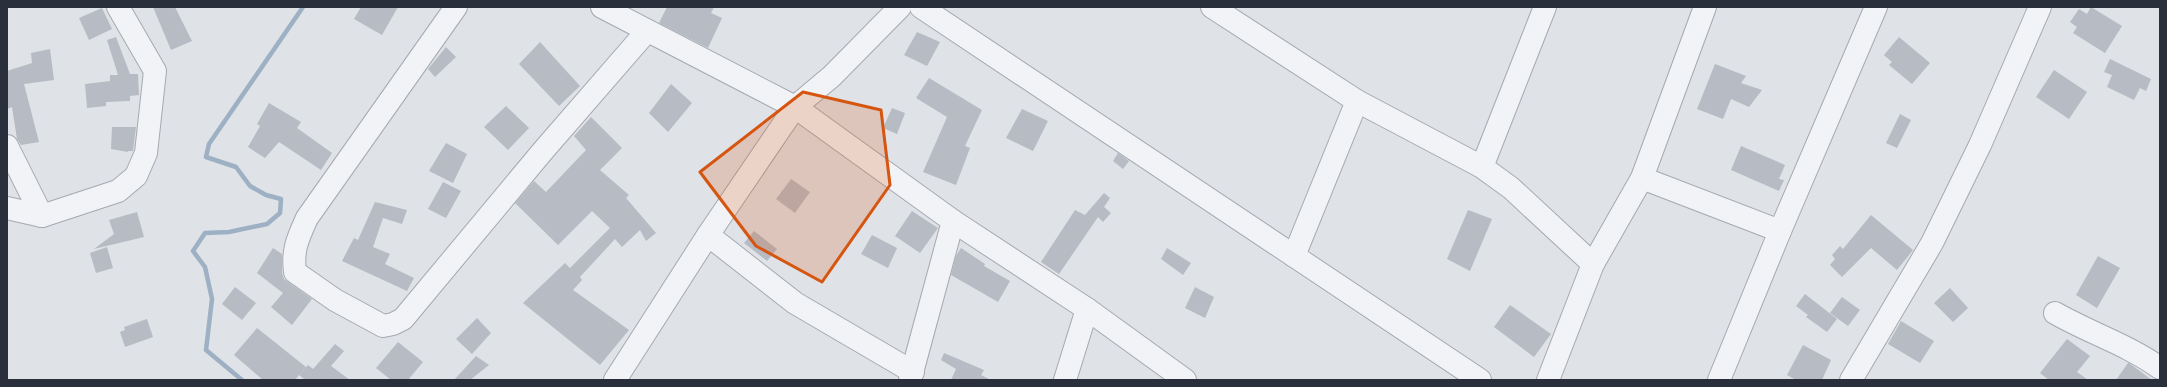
<svg xmlns="http://www.w3.org/2000/svg" width="2167" height="387" font-family="Arial,sans-serif">
	<style>
		.lines { fill: none; stroke-linecap: round; stroke-linejoin: round }
		.stream { stroke: #9db0c4; stroke-width: 4.5 }
		.building { fill: #b7bbc3 }
		.minor-casing { stroke: #a5a9b0; stroke-width: 24 }
		.minor { stroke: #f1f3f6; stroke-width: 22 }
		.marked { fill: #d55511; fill-opacity: 0.2; stroke: #d55511; stroke-width: 3; stroke-linejoin: round }
	</style>
	<rect width="100%" height="100%" fill="#dfe2e7"/>
	<g class="lines">
		<path class="stream" d="M 242,380 L 206,350 L 212,299 L 205,267 L 193,251 L 205,233 L 229,232 L 267,224 L 280,213 L 281,199 L 266,195 L 250,186 L 236,167 L 206,157 L 209,144 L 303,7"/>
	</g>
	<g class="building">
		<path d="M 153,7 L 175,7 L 192,41 L 171,50 Z"/>
		<path d="M 361,7 L 398,7 L 382,35 L 354,19 Z"/>
		<path d="M 667,7 L 714,7 L 711,13 L 722,18 L 708,48 L 659,23 Z"/>
		<path d="M 2091,7 L 2122,26 L 2105,53 L 2073,33 L 2077,27 L 2070,22 L 2079,9 L 2087,14 Z"/>
		<path d="M 102,8 L 112,29 L 89,40 L 79,18 Z"/>
		<path d="M 917,32 L 940,42 L 927,66 L 904,55 Z"/>
		<path d="M 116,37 L 130,74 L 138,74 L 139,95 L 130,96 L 130,101 L 106,102 L 106,106 L 87,108 L 85,84 L 110,81 L 110,75 L 118,75 L 107,40 Z"/>
		<path d="M 1899,37 L 1930,63 L 1912,84 L 1889,65 L 1892,62 L 1884,55 Z"/>
		<path d="M 540,42 L 580,86 L 559,106 L 519,64 Z"/>
		<path d="M 446,47 L 456,57 L 435,77 L 428,69 Z"/>
		<path d="M 50,49 L 54,80 L 24,84 L 39,142 L 21,145 L 17,139 L 12,107 L 7,109 L 7,71 L 32,63 L 31,53 Z"/>
		<path d="M 2110,59 L 2151,79 L 2146,91 L 2140,88 L 2134,100 L 2107,87 L 2112,75 L 2104,72 Z"/>
		<path d="M 1715,64 L 1746,76 L 1741,83 L 1762,90 L 1749,107 L 1731,99 L 1723,119 L 1697,109 Z"/>
		<path d="M 2054,70 L 2087,92 L 2069,119 L 2036,97 Z"/>
		<path d="M 929,78 L 982,110 L 965,146 L 970,148 L 956,185 L 923,172 L 947,117 L 916,98 Z"/>
		<path d="M 671,84 L 692,103 L 668,132 L 649,113 Z"/>
		<path d="M 269,103 L 301,122 L 297,128 L 332,153 L 321,170 L 279,142 L 265,158 L 248,147 L 260,126 L 257,124 Z"/>
		<path d="M 506,106 L 529,128 L 508,150 L 484,127 Z"/>
		<path d="M 892,108 L 905,113 L 897,134 L 883,128 Z"/>
		<path d="M 1022,109 L 1048,121 L 1033,151 L 1006,138 Z"/>
		<path d="M 1900,114 L 1911,120 L 1897,148 L 1886,143 Z"/>
		<path d="M 591,117 L 622,148 L 600,170 L 629,195 L 626,198 L 656,233 L 646,241 L 640,230 L 622,247 L 615,239 L 580,277 L 582,280 L 573,290 L 629,330 L 600,365 L 523,303 L 565,263 L 570,268 L 610,228 L 592,211 L 558,245 L 515,203 L 534,181 L 546,192 L 586,150 L 574,136 Z"/>
		<path d="M 112,127 L 136,127 L 133,151 L 128,151 L 128,152 L 111,149 Z"/>
		<path d="M 446,143 L 467,154 L 453,183 L 429,171 Z"/>
		<path d="M 1741,146 L 1785,165 L 1779,179 L 1784,180 L 1779,191 L 1731,170 Z"/>
		<path d="M 1118,153 L 1129,161 L 1123,169 L 1113,161 Z"/>
		<path d="M 791,179 L 810,192 L 795,213 L 776,199 Z"/>
		<path d="M 443,182 L 461,191 L 446,218 L 428,209 Z"/>
		<path d="M 1104,193 L 1110,198 L 1104,207 L 1111,213 L 1103,222 L 1098,217 L 1059,274 L 1041,262 L 1075,210 L 1085,215 Z"/>
		<path d="M 375,202 L 407,210 L 402,224 L 383,218 L 373,247 L 390,254 L 385,264 L 414,278 L 407,291 L 342,261 L 354,238 L 358,240 Z"/>
		<path d="M 1468,210 L 1492,219 L 1470,271 L 1447,259 Z"/>
		<path d="M 912,211 L 938,228 L 920,253 L 895,236 Z"/>
		<path d="M 137,212 L 144,237 L 94,249 L 114,234 L 109,220 Z"/>
		<path d="M 1871,215 L 1913,250 L 1897,270 L 1871,248 L 1842,277 L 1830,265 L 1835,259 L 1832,255 L 1840,246 L 1843,249 Z"/>
		<path d="M 754,231 L 777,249 L 767,261 L 744,243 Z"/>
		<path d="M 872,235 L 897,248 L 888,268 L 861,254 Z"/>
		<path d="M 107,247 L 113,268 L 96,273 L 90,253 Z"/>
		<path d="M 273,248 L 282,254 L 282,273 L 284,279 L 312,299 L 292,325 L 271,307 L 283,293 L 257,273 Z"/>
		<path d="M 961,248 L 985,264 L 984,266 L 1010,281 L 998,302 L 951,275 L 956,256 Z"/>
		<path d="M 1167,248 L 1191,263 L 1183,275 L 1161,259 Z"/>
		<path d="M 2098,256 L 2120,268 L 2097,308 L 2076,295 Z"/>
		<path d="M 235,287 L 256,303 L 242,320 L 222,304 Z"/>
		<path d="M 1195,287 L 1214,297 L 1205,318 L 1185,308 Z"/>
		<path d="M 1950,288 L 1968,308 L 1953,322 L 1934,303 Z"/>
		<path d="M 1805,294 L 1837,319 L 1827,332 L 1806,317 L 1808,315 L 1796,306 Z"/>
		<path d="M 1842,297 L 1860,310 L 1848,326 L 1830,313 Z"/>
		<path d="M 1510,305 L 1551,334 L 1534,357 L 1494,327 Z"/>
		<path d="M 477,318 L 491,333 L 472,354 L 456,339 Z"/>
		<path d="M 147,319 L 153,337 L 125,347 L 120,332 L 125,330 L 124,327 Z"/>
		<path d="M 1901,321 L 1934,341 L 1920,363 L 1888,344 Z"/>
		<path d="M 257,328 L 306,367 L 295,380 L 263,380 L 234,355 Z"/>
		<path d="M 2067,339 L 2090,356 L 2077,372 L 2088,380 L 2049,380 L 2040,373 Z"/>
		<path d="M 398,342 L 423,362 L 408,380 L 391,380 L 376,368 Z"/>
		<path d="M 335,344 L 344,351 L 331,366 L 350,380 L 303,380 L 304,379 L 299,375 L 308,365 L 313,369 Z"/>
		<path d="M 1803,345 L 1831,360 L 1822,380 L 1796,380 L 1787,375 Z"/>
		<path d="M 944,353 L 984,370 L 981,375 L 991,380 L 951,380 L 956,369 L 941,360 Z"/>
		<path d="M 476,356 L 489,365 L 470,380 L 454,380 Z"/>
		<path d="M 2128,363 L 2129,363 L 2152,380 L 2116,380 Z"/>
	</g>
	<g class="lines">
		<g class="minor-casing">
			<g id="minor">
				<path d="M 456,7 L 307,218 C 298,238 292,250 295,272 L 335,300 L 383,326 L 393,324 L 403,319 L 542,152 L 647,31"/>
				<path d="M 602,7 L 795,107 L 953,221 L 1087,309 L 1185,380"/>
				<path d="M 921,7 L 1480,380"/>
				<path d="M 1212,7 L 1357,101 L 1482,167 L 1511,188 L 1593,264"/>
				<path d="M 7,146 L 42,216"/>
				<path d="M 1482,167 L 1545,7"/>
				<path d="M 1642,178 L 1780,231"/>
				<path d="M 7,208 L 42,216 L 118,191 L 136,176 L 146,153 L 155,71 L 118,7"/>
				<path d="M 708,235 L 795,303 L 913,372"/>
				<path d="M 1294,256 L 1357,101"/>
				<path d="M 2055,313 C 2090,333 2128,345 2160,368"/>
				<path d="M 615,380 L 708,235 L 795,107 L 832,76 L 900,7"/>
				<path d="M 910,380 L 953,221"/>
				<path d="M 1065,380 L 1087,309"/>
				<path d="M 1548,380 L 1593,264 L 1642,178 L 1705,7"/>
				<path d="M 1719,380 L 1780,231 L 1876,7"/>
				<path d="M 1851,380 L 1932,243 L 1980,145 L 2040,7"/>
			</g>
		</g>
		<use href="#minor" class="minor"/>
	</g>
	<path class="marked" d="M 803,92 L 881,110 L 890,185 L 822,282 L 756,246 L 700,172 Z"/>
	<rect width="2167" height="387" fill="none" stroke="#29303c" stroke-width="16"/>
</svg>
